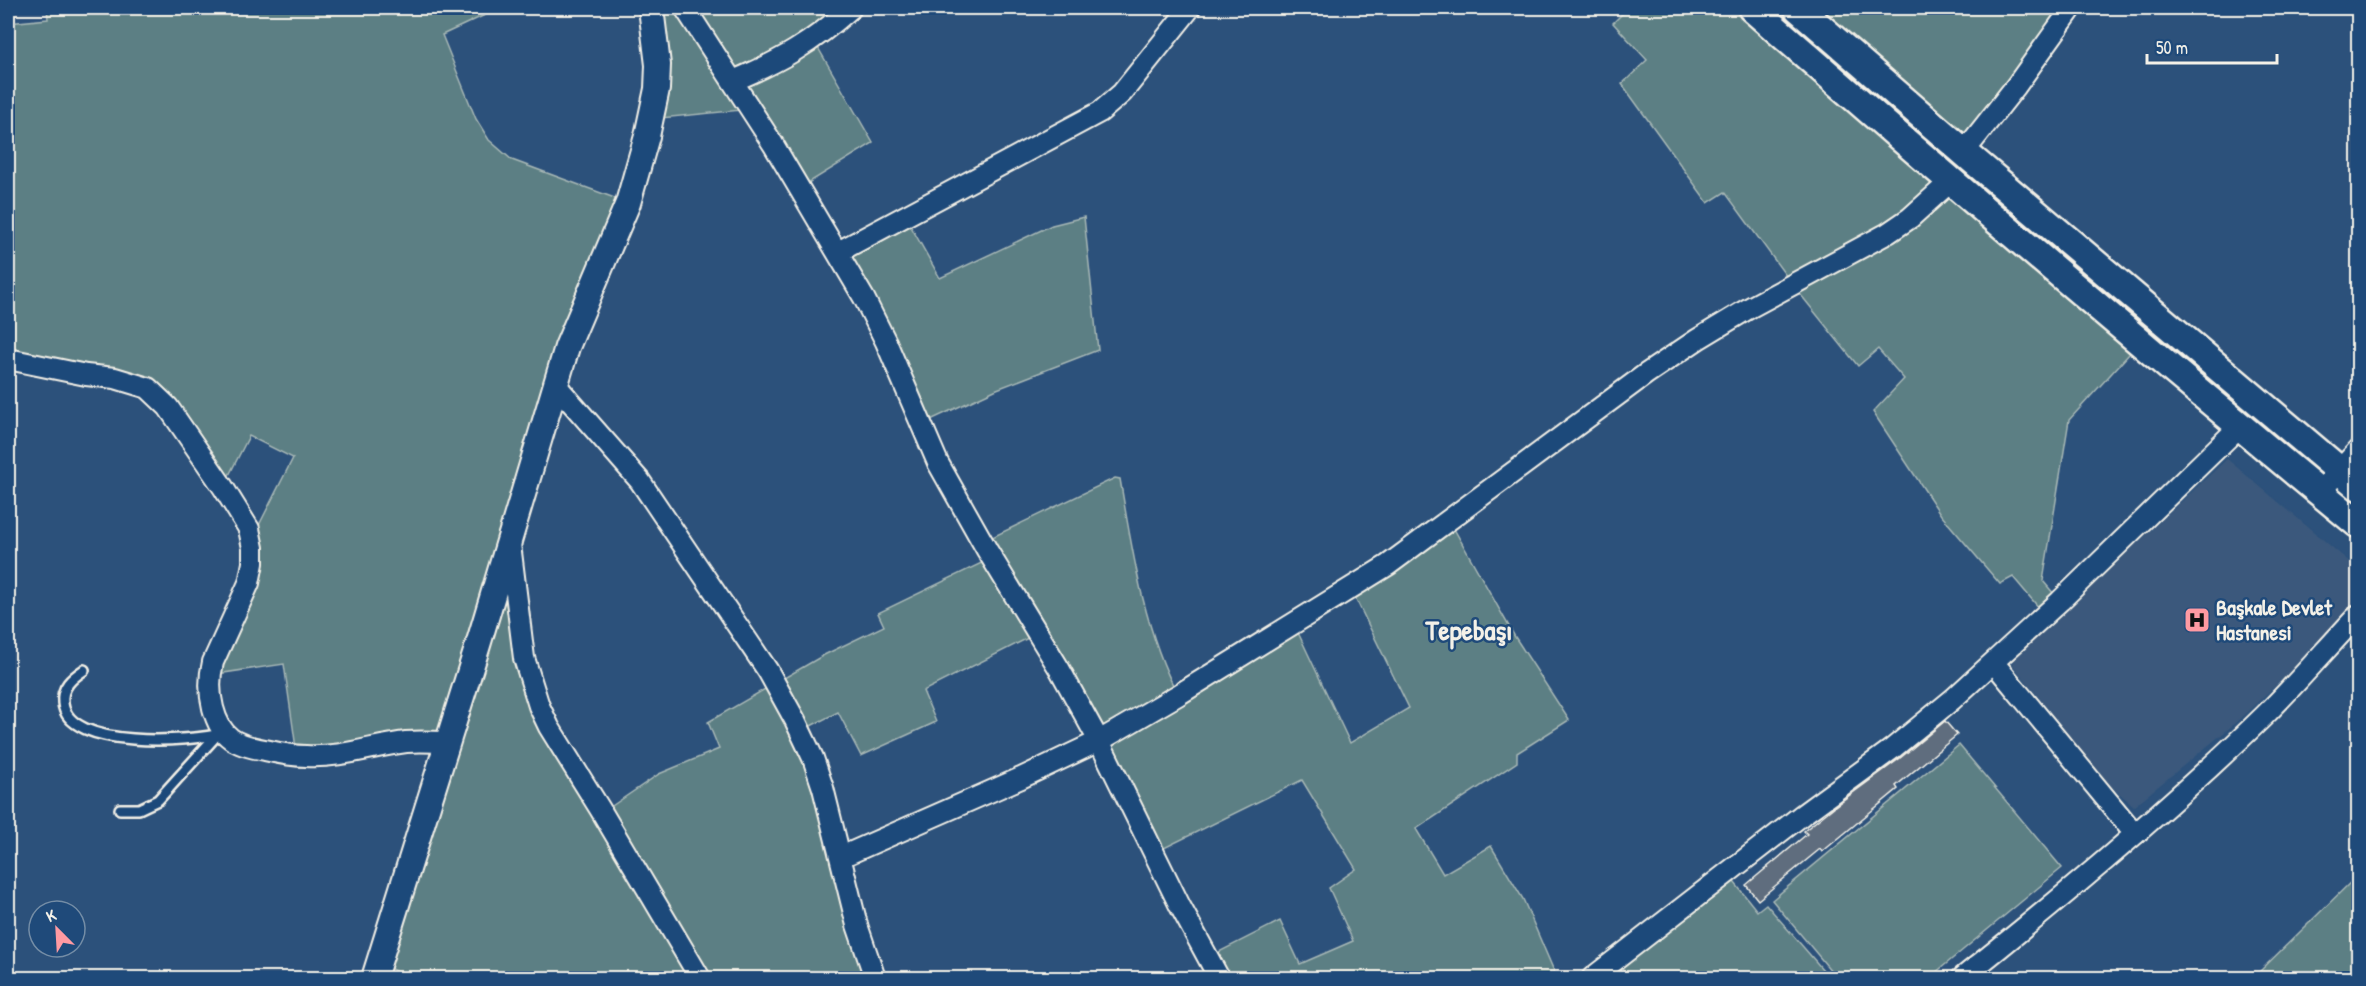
<svg xmlns="http://www.w3.org/2000/svg" width="2366" height="986" font-family="'Patrick Hand',sans-serif">
	<style>
		.built { fill: #3b597c }
		.green { fill: #5c7f84; stroke: #a8b8b6; stroke-width: 1.5 }
		.building { fill: #5e6d7e; stroke: #f4f1e8; stroke-width: 1.5 }
		.lines { fill: none; stroke-linecap: round; stroke-linejoin: round }
		.service-casing { stroke: #f4f1e8; stroke-width: 14 }
		.minor-casing { stroke: #f4f1e8; stroke-width: 24 }
		.tertiary-casing { stroke: #f4f1e8; stroke-width: 28 }
		.secondary-casing { stroke: #f4f1e8; stroke-width: 32 }
		.service { stroke: #1f4a7a; stroke-width: 9 }
		.minor { stroke: #1f4a7a; stroke-width: 20 }
		.tertiary { stroke: #1f4a7a; stroke-width: 24 }
		.secondary { stroke: #1f4a7a; stroke-width: 27 }
		.labels { text-anchor: middle; stroke-width: 5; stroke-linejoin: round; paint-order: stroke }
		.poi-label { font-size: 22px; font-weight: bold; fill: #f4f1e8; stroke: #1f4a7a; text-anchor: start }
		.district-label { font-size: 28px; font-weight: bold; fill: #f4f1e8; stroke: #1f4a7a }
	</style>
	<rect width="100%" height="100%" fill="#2c517b"/>
	<filter id="ink" filterUnits="userSpaceOnUse"><feTurbulence type="fractalNoise" baseFrequency=".0167" numOctaves="2"/><feDisplacementMap in="SourceGraphic" scale="12" xChannelSelector="R" yChannelSelector="G"/><feConvolveMatrix kernelMatrix="1 2 1 2 8 2 1 2 1" color-interpolation-filters="sRGB"/></filter>
	<g filter="url(#ink)">
		<path class="built" d="M 2227,459 L 2358,569 L 2358,599 L 2288,674 L 2232,726 L 2134,806 L 2106,782 L 2013,665 L 2014,658 Z"/>
		<g class="green">
			<path d="M 47,8 L 500,8 L 442,35 L 476,119 L 489,140 L 512,160 L 628,203 L 509,539 L 524,658 L 603,812 L 659,774 L 719,749 L 708,722 L 824,655 L 884,626 L 878,613 L 992,558 L 982,542 L 1115,478 L 1120,479 C 1132,549 1144,632 1178,695 L 1294,624 L 1350,743 L 1409,708 L 1351,589 L 1449,520 L 1515,637 L 1569,720 L 1517,753 L 1517,762 L 1416,829 L 1443,874 L 1491,846 L 1523,899 L 1557,978 L 1219,978 L 1207,958 L 1280,921 L 1300,964 L 1353,941 L 1329,888 L 1356,869 L 1302,780 L 1154,853 L 1038,633 L 923,691 L 936,722 L 861,756 L 838,712 L 801,731 L 873,978 L 700,978 L 694,968 L 687,978 L 407,978 L 379,962 L 448,742 L 297,755 L 284,664 L 210,675 L 237,613 L 252,539 L 293,458 L 249,436 L 223,487 L 160,397 L 8,359 L 8,23 L 48,19 Z"/>
			<path d="M 651,8 L 851,8 L 813,39 L 873,143 L 800,188 L 751,109 L 651,119 Z"/>
			<path d="M 1628,8 L 1752,8 L 2140,342 L 2069,420 L 2043,581 L 2060,601 L 2045,615 L 2013,577 L 2000,584 L 1941,515 L 1873,412 L 1904,379 L 1878,349 L 1858,366 L 1792,284 L 1725,192 L 1708,203 L 1622,84 L 1647,60 L 1613,23 Z"/>
			<path d="M 1798,8 L 2072,8 L 1964,152 Z"/>
			<path d="M 905,216 L 940,278 L 1052,225 L 1084,217 L 1098,350 L 997,389 L 922,424 L 838,252 Z"/>
			<path d="M 1959,745 L 2062,868 L 1929,978 L 1837,978 L 1772,900 Z"/>
			<path d="M 1727,873 L 1757,911 L 1766,904 L 1830,978 L 1628,978 L 1617,961 Z"/>
			<path d="M 2358,875 L 2358,978 L 2253,978 Z"/>
		</g>
		<path class="building" d="M 1945,721 L 1957,735 L 1896,786 L 1898,789 L 1822,852 L 1820,849 L 1758,900 L 1746,885 L 1807,834 L 1804,831 L 1835,806 L 1899,759 Z"/>
		<g class="lines">
			<g class="service-casing">
				<g id="service">
					<path d="M 84,670 C 72,678 61,687 63,703 C 67,750 192,742 224,733"/>
					<path d="M 120,809 L 139,809 L 158,800 L 216,736"/>
				</g>
			</g>
			<g class="minor-casing">
				<g id="minor">
					<path d="M 685,8 L 773,144 L 864,298 L 886,342 L 938,463 L 987,550 L 1060,670 L 1099,741 L 1180,906 L 1219,978"/>
					<path d="M 733,81 C 781,61 812,43 851,8"/>
					<path d="M 1964,152 L 2016,86 L 2072,8"/>
					<path d="M 838,252 L 1100,112 L 1122,93 L 1190,8"/>
					<path d="M 8,359 L 86,375 L 115,378 L 148,388 L 168,407 L 223,487 L 249,529 L 253,548 L 253,563 L 249,583 L 213,662 C 209,678 209,692 213,708 C 221,739 236,745 265,750 C 278,753 292,756 306,756 C 340,758 373,746 406,742 C 420,741 434,742 448,742"/>
					<path d="M 555,384 L 640,481 L 768,671 L 795,720 L 813,758 L 823,788 L 857,925 L 875,978"/>
					<path d="M 2320,492 L 2358,450"/>
					<path d="M 510,544 L 524,658 L 539,706 L 549,727 L 600,809 L 700,978"/>
					<path d="M 1994,663 L 2135,834"/>
					<path d="M 841,857 L 1021,778 L 1099,741 L 1178,695 L 1388,565 L 1646,374 L 1698,339 L 1751,307 L 1888,233 L 1910,218 L 1951,181"/>
					<path d="M 1592,978 L 1802,815 L 1892,749 L 1953,699 L 2060,601 L 2239,427"/>
					<path d="M 1962,978 C 2066,895 2169,809 2265,715 C 2297,683 2327,648 2358,615"/>
				</g>
			</g>
			<g class="tertiary-casing">
				<path id="tertiary" d="M 374,978 L 478,645 L 567,347 L 628,203 L 647,136 L 657,89 L 658,65 L 651,8"/>
			</g>
			<g class="secondary-casing">
				<g id="secondary">
					<path d="M 1752,8 C 1951,183 2153,355 2358,524"/>
					<path d="M 1798,8 L 1973,160 L 2358,486"/>
				</g>
			</g>
			<use href="#service" class="service"/>
			<use href="#minor" class="minor"/>
			<use href="#tertiary" class="tertiary"/>
			<use href="#secondary" class="secondary"/>
		</g>
	</g>
	<defs>
		<g id="hospital-square" transform="scale(1.35)"><rect x="-9" y="-9" width="18" height="18" rx="4" fill="#ff9aa2" stroke="#1f4a7a"/><path d="M-5-5h3v3.5h4V-5h3V5h-3V1.5h-4V5h-3Z" fill="#111"/></g>
	</defs>
	<g fill-rule="evenodd">
		<use href="#hospital-square" x="2197" y="620"/>
	</g>
	<g class="labels">
		<g class="poi-label">
			<text x="2216" y="615">Başkale Devlet<tspan x="2216" dy="25">Hastanesi</tspan></text>
		</g>
		<g class="district-label">
			<text x="1469" y="640">Tepebaşı</text>
		</g>
	</g>
	<rect width="2366" height="986" fill="none" stroke="#1f4a7a" stroke-width="30"/>
	<rect x="15" y="15" width="2336" height="956" fill="none" stroke="#f4f1e8" stroke-width="2" filter="url(#ink)"/>
	<g transform="translate(57 929) rotate(336)"><circle r="28" fill="#1f4a7a" stroke="#748da6" stroke-width="1.5"/>
	<path d="M0-4.5L10 22L0 15L-10 22Z" fill="#ff9aa2"/>
	<text y="-9" font-size="16" font-weight="bold" text-anchor="middle" fill="#f4f1e8">K</text>
	</g>
	<path d="M2147 54v9h130v-9" fill="none" stroke="#f4f1e8" stroke-width="3"/>
	<text x="2156" y="54" font-size="18" fill="#f4f1e8" stroke="#1f4a7a" stroke-width="4.5" paint-order="stroke">50 m</text>
</svg>
